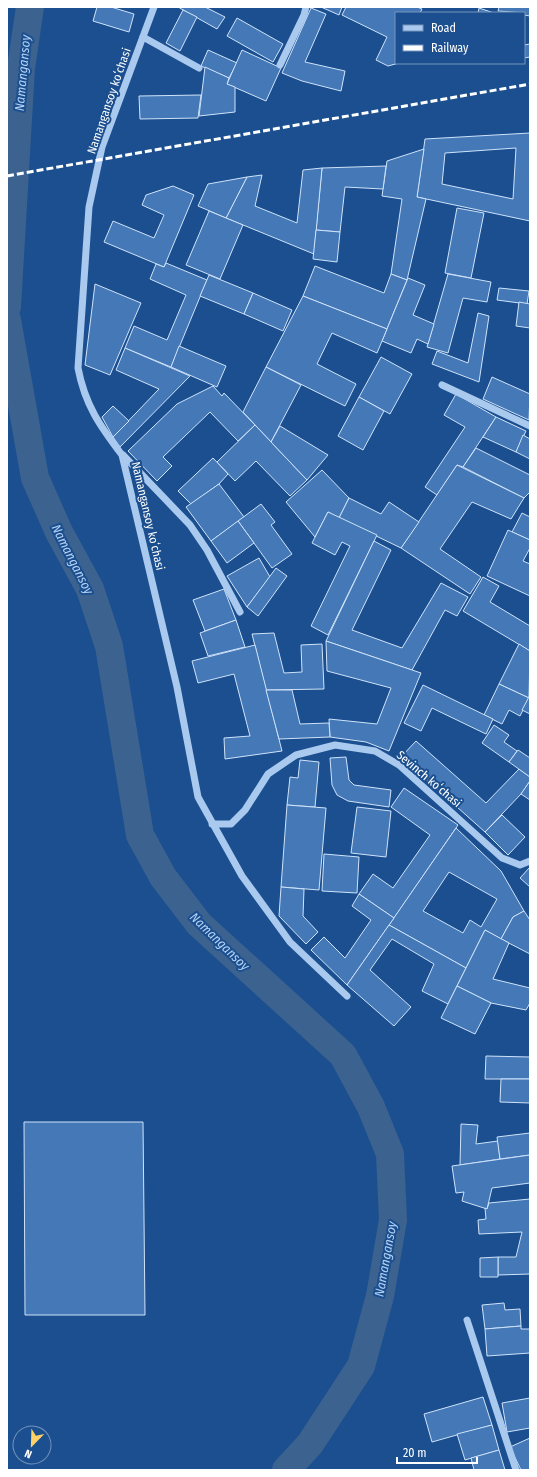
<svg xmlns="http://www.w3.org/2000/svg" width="537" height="1477" font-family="'Fira Sans Condensed',sans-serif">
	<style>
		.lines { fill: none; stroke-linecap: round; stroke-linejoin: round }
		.canal { stroke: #3c6290; stroke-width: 28 }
		.building { fill: #4478b7; stroke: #cfe3fa; fill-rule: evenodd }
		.minor { stroke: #a9c9ee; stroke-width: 7 }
		.rail { stroke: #fff; stroke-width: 3; stroke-dasharray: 7 3; stroke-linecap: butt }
		.labels { text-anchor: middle; stroke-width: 4; stroke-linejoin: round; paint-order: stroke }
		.street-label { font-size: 12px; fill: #fff; stroke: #1b4f8f }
		.water-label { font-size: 13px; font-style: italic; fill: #b5d3f5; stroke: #1b4f8f }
	</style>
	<rect width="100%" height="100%" fill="#1b4f8f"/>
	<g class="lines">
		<g class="canal">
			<path d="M 7,307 L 21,68 L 30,7"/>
			<path d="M 7,320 L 35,478 L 59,532 L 90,589 L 109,646 L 140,835 L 163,877 L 199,924 L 343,1055 L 371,1107 L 390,1154 L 393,1220 L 380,1296 L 361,1366 L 310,1444 L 286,1470"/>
		</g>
	</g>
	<g class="building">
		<path d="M 97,7 L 111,7 L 134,14 L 129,32 L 93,21 Z"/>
		<path d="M 178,7 L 205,7 L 225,17 L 217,29 Z"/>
		<path d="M 321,7 L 342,7 L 339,15 Z"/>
		<path d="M 346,7 L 417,7 L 422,9 L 420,13 L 396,13 L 396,63 L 399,63 L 388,66 L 376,60 L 387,37 L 342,15 Z"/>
		<path d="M 499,7 L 530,7 L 530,16 L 524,15 L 524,13 L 498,11 Z"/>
		<path d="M 311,8 L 326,14 L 305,62 L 345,71 L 341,91 L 302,81 L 282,73 Z"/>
		<path d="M 479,8 L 494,13 L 478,13 Z"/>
		<path d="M 183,10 L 197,17 L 180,51 L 166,43 Z"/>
		<path d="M 237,18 L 283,44 L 273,62 L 227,36 Z"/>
		<path d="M 530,44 L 530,57 L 524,58 L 524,45 Z"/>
		<path d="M 208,50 L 237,63 L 229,78 L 201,66 Z"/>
		<path d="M 242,50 L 281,68 L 266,101 L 227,84 Z"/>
		<path d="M 205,67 L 229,78 L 227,84 L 235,87 L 235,112 L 199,116 Z"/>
		<path d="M 201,95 L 198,118 L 140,119 L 139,96 Z"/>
		<path d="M 530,133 L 530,221 L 417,197 L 425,139 ZM 516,148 L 513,199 L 442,184 L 445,153 Z"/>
		<path d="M 424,149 L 417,197 L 426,199 L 407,280 L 391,274 L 402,199 L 382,196 L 387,161 Z"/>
		<path d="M 386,166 L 383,189 L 345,187 L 340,232 L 316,230 L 322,168 Z"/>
		<path d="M 322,168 L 314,254 L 226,218 L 247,177 L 262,175 L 255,206 L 297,223 L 303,170 Z"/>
		<path d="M 247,177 L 226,218 L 198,206 L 208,184 Z"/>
		<path d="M 173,186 L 194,195 L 164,267 L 104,242 L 113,221 L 154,238 L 164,215 L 142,205 L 146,195 Z"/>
		<path d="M 457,208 L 484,213 L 471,278 L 445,273 Z"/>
		<path d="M 209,211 L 243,225 L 220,279 L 186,265 Z"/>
		<path d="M 316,230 L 340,232 L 337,262 L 313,259 Z"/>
		<path d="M 166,263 L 207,280 L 171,367 L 125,348 L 134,326 L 167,340 L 186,295 L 150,279 L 156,264 L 164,267 Z"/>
		<path d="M 315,266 L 384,293 L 391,274 L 407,280 L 387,329 L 303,296 Z"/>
		<path d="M 448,274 L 491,282 L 487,302 L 463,298 L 448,353 L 427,347 Z"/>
		<path d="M 209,275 L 253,293 L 244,314 L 200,296 Z"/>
		<path d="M 408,278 L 425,285 L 413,315 L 434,324 L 428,344 L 417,339 L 411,353 L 382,341 Z"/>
		<path d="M 95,284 L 141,303 L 110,375 L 85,365 Z"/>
		<path d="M 499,288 L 529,291 L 527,304 L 497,300 Z"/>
		<path d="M 253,293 L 292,310 L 283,331 L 244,314 Z"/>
		<path d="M 303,296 L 387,329 L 377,353 L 332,333 L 317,364 L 356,384 L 345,406 L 266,367 Z"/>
		<path d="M 519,302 L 530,304 L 530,328 L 516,326 Z"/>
		<path d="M 478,313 L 489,316 L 479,382 L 432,364 L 437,351 L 468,363 Z"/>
		<path d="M 179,346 L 226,366 L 217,387 L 171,367 Z"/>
		<path d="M 125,348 L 190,376 L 120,447 L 113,437 L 159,389 L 116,370 Z"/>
		<path d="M 381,357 L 412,374 L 390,414 L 359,397 Z"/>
		<path d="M 266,367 L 301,385 L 271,442 L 243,412 Z"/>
		<path d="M 492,377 L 530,394 L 529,420 L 483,399 Z"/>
		<path d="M 213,386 L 222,396 L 224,393 L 255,425 L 238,441 L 210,412 L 163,457 L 172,466 L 157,481 L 128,451 L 177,404 Z"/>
		<path d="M 456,394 L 496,417 L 463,467 L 457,465 L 437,495 L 425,487 L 465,427 L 444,415 Z"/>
		<path d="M 359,397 L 384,411 L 363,450 L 338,436 Z"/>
		<path d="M 113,406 L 129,421 L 113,437 L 102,417 Z"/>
		<path d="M 496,417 L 526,431 L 516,452 L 483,437 Z"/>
		<path d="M 255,425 L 307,480 L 290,496 L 256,461 L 235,481 L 217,462 Z"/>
		<path d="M 280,426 L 328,455 L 307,480 L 271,442 Z"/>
		<path d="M 523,435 L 530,439 L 530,459 L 516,452 Z"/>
		<path d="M 476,448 L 530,475 L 530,492 L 524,498 L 463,467 Z"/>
		<path d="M 213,458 L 228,474 L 219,484 L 191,504 L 178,491 Z"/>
		<path d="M 457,465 L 524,498 L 511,519 L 472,502 L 440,549 L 481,577 L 470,594 L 401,548 Z"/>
		<path d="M 322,470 L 349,498 L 339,518 L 328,512 L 315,537 L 286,502 Z"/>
		<path d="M 219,484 L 244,517 L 211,541 L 186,507 Z"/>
		<path d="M 349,498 L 381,514 L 389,502 L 419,522 L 401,548 L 339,518 Z"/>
		<path d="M 261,504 L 275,522 L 271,525 L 292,554 L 272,568 L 238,521 Z"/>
		<path d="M 328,512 L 377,535 L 328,635 L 311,626 L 350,546 L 342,542 L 335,555 L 312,543 Z"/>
		<path d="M 522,513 L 530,517 L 530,540 L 512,532 Z"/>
		<path d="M 238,521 L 254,543 L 227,563 L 211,541 Z"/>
		<path d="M 508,530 L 530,540 L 530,548 L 523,561 L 530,564 L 530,596 L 487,576 Z"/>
		<path d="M 374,541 L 391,550 L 352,630 L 402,648 L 441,583 L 468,597 L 457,616 L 445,610 L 412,670 L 326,641 Z"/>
		<path d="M 259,558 L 270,577 L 247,607 L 227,576 Z"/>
		<path d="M 276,568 L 287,576 L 258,616 L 247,607 Z"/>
		<path d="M 483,577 L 499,586 L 490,602 L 530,626 L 530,651 L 463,611 Z"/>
		<path d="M 224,589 L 236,620 L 205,631 L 193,600 Z"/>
		<path d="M 236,620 L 245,647 L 208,656 L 200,633 Z"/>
		<path d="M 274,633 L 284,673 L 302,672 L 301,645 L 322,644 L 324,689 L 266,690 L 252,634 Z"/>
		<path d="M 326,641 L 421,673 L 389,751 L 366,742 L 330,737 L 329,719 L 377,724 L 391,688 L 327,671 Z"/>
		<path d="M 519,644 L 530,651 L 529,698 L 499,684 Z"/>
		<path d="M 255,645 L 282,751 L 225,759 L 224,738 L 250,736 L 234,674 L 198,683 L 192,661 Z"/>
		<path d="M 499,684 L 529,698 L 520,716 L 509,710 L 502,724 L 484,715 Z"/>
		<path d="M 423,685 L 493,719 L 486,734 L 432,708 L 421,731 L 404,723 Z"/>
		<path d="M 266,690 L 292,690 L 300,724 L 329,723 L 330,737 L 279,739 Z"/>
		<path d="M 530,695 L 530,714 L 522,710 Z"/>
		<path d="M 494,725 L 509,735 L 504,742 L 517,751 L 509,762 L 482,743 Z"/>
		<path d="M 416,741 L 486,803 L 519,769 L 530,777 L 530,781 L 521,794 L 485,832 L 401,757 Z"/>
		<path d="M 518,750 L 530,758 L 530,777 L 509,762 Z"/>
		<path d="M 346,757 L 349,780 L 354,785 L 391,790 L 389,807 L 348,801 L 337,795 L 332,785 L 330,758 Z"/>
		<path d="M 300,760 L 319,762 L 315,807 L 287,805 L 290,777 L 298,778 Z"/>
		<path d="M 530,781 L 530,800 L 521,794 Z"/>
		<path d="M 404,788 L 458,825 L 394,918 L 359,894 L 373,874 L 393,888 L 430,835 L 391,807 Z"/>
		<path d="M 287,805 L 326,808 L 319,890 L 281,887 Z"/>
		<path d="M 357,807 L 391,811 L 386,857 L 351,853 Z"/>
		<path d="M 502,815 L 525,837 L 508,855 L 485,832 Z"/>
		<path d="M 456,828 L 501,871 L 524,911 L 513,917 L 501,939 L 485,930 L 466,968 L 389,925 ZM 449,872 L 497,899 L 481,927 L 470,920 L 463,933 L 423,911 Z"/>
		<path d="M 324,854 L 359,857 L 357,893 L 322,891 Z"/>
		<path d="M 530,867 L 530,887 L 520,878 Z"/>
		<path d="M 281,887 L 304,889 L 303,916 L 318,932 L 306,944 L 279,916 Z"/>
		<path d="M 359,894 L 394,918 L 347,985 L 311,950 L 324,937 L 345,958 L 371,920 L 352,906 Z"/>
		<path d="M 524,911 L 530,920 L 530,954 L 501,939 L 513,917 Z"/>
		<path d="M 389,925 L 466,968 L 448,1004 L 422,991 L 434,964 L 392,939 L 370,970 L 411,1007 L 394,1026 L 347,985 Z"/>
		<path d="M 485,930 L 509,943 L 493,979 L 530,988 L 530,1003 L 526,1010 L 491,1003 L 457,986 Z"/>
		<path d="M 457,986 L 491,1003 L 475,1034 L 441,1018 Z"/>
		<path d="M 486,1056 L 530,1057 L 530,1079 L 485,1079 Z"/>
		<path d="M 501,1079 L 530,1079 L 530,1103 L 500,1102 Z"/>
		<path d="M 24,1122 L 143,1122 L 145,1315 L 25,1315 Z"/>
		<path d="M 461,1124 L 478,1125 L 476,1144 L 498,1141 L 500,1159 L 460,1165 Z"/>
		<path d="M 530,1133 L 530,1155 L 500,1159 L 497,1137 Z"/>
		<path d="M 530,1155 L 530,1183 L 492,1188 L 487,1209 L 462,1201 L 464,1192 L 456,1193 L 452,1166 Z"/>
		<path d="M 530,1199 L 530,1274 L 498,1275 L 498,1257 L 516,1257 L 522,1232 L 479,1234 L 478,1220 L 486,1219 L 485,1208 L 487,1209 L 489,1203 Z"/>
		<path d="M 498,1257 L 498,1277 L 480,1277 L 480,1258 Z"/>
		<path d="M 504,1303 L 505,1310 L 520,1309 L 521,1326 L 485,1329 L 482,1305 Z"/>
		<path d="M 521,1326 L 521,1329 L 530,1329 L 530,1353 L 487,1356 L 485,1329 Z"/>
		<path d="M 483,1397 L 492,1425 L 432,1442 L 424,1414 Z"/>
		<path d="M 530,1398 L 530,1428 L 507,1432 L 502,1403 Z"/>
		<path d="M 492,1425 L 499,1450 L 465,1460 L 457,1434 Z"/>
		<path d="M 530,1438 L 530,1470 L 521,1470 L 510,1447 Z"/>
		<path d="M 499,1450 L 505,1470 L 474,1470 L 471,1458 Z"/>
	</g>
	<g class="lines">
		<g class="minor">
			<path d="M 154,7 L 102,147 L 89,207 L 78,368 C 85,405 100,426 122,455 L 177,687 L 198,797 L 242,876 L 290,942 L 347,996"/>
			<path d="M 143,37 L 199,68"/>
			<path d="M 280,65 L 304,15 L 306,7"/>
			<path d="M 442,385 L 530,426"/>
			<path d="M 123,455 L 190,525 L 207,550 L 240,612"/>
			<path d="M 212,824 L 231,824 L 245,810 L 268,774 L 296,755 L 335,745 L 375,751 L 399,765 L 502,858 L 520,865 L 530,861"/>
			<path d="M 467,1320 L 516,1470"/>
		</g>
		<path class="rail" d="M 7,176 L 530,84"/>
	</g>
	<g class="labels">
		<g class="street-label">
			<text transform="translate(109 101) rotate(-71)" y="4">Namangansoy koʻchasi</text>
			<text transform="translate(148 516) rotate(77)" y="4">Namangansoy koʻchasi</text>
			<text transform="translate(429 779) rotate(40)" y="4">Sevinch koʻchasi</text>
		</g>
		<g class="water-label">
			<text transform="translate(22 73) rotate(-85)" y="5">Namangansoy</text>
			<text transform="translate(73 559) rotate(63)" y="5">Namangansoy</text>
			<text transform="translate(220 941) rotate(44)" y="5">Namangansoy</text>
			<text transform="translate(385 1259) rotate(-80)" y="5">Namangansoy</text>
		</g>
	</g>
	<rect width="537" height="1477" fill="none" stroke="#ffffff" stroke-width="16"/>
	<rect x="395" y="12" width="130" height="52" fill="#1b4f8f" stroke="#7695bc"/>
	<rect x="403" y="25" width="20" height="6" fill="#a9c9ee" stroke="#7695bc"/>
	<text x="431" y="32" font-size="12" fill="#ffffff">Road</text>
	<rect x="403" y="45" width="20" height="6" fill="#ffffff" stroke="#7695bc"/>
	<text x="431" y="52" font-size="12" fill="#ffffff">Railway</text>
	<g transform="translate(32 1445) rotate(203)"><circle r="19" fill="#1b4f8f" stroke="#7695bc"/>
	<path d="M0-3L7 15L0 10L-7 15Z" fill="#ffd166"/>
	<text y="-6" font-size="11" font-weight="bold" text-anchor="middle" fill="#ffffff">N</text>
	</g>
	<path d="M397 1457v6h80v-6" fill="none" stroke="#ffffff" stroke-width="2"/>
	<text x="403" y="1457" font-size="12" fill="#ffffff" stroke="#1b4f8f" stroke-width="3" paint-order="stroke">20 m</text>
</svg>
